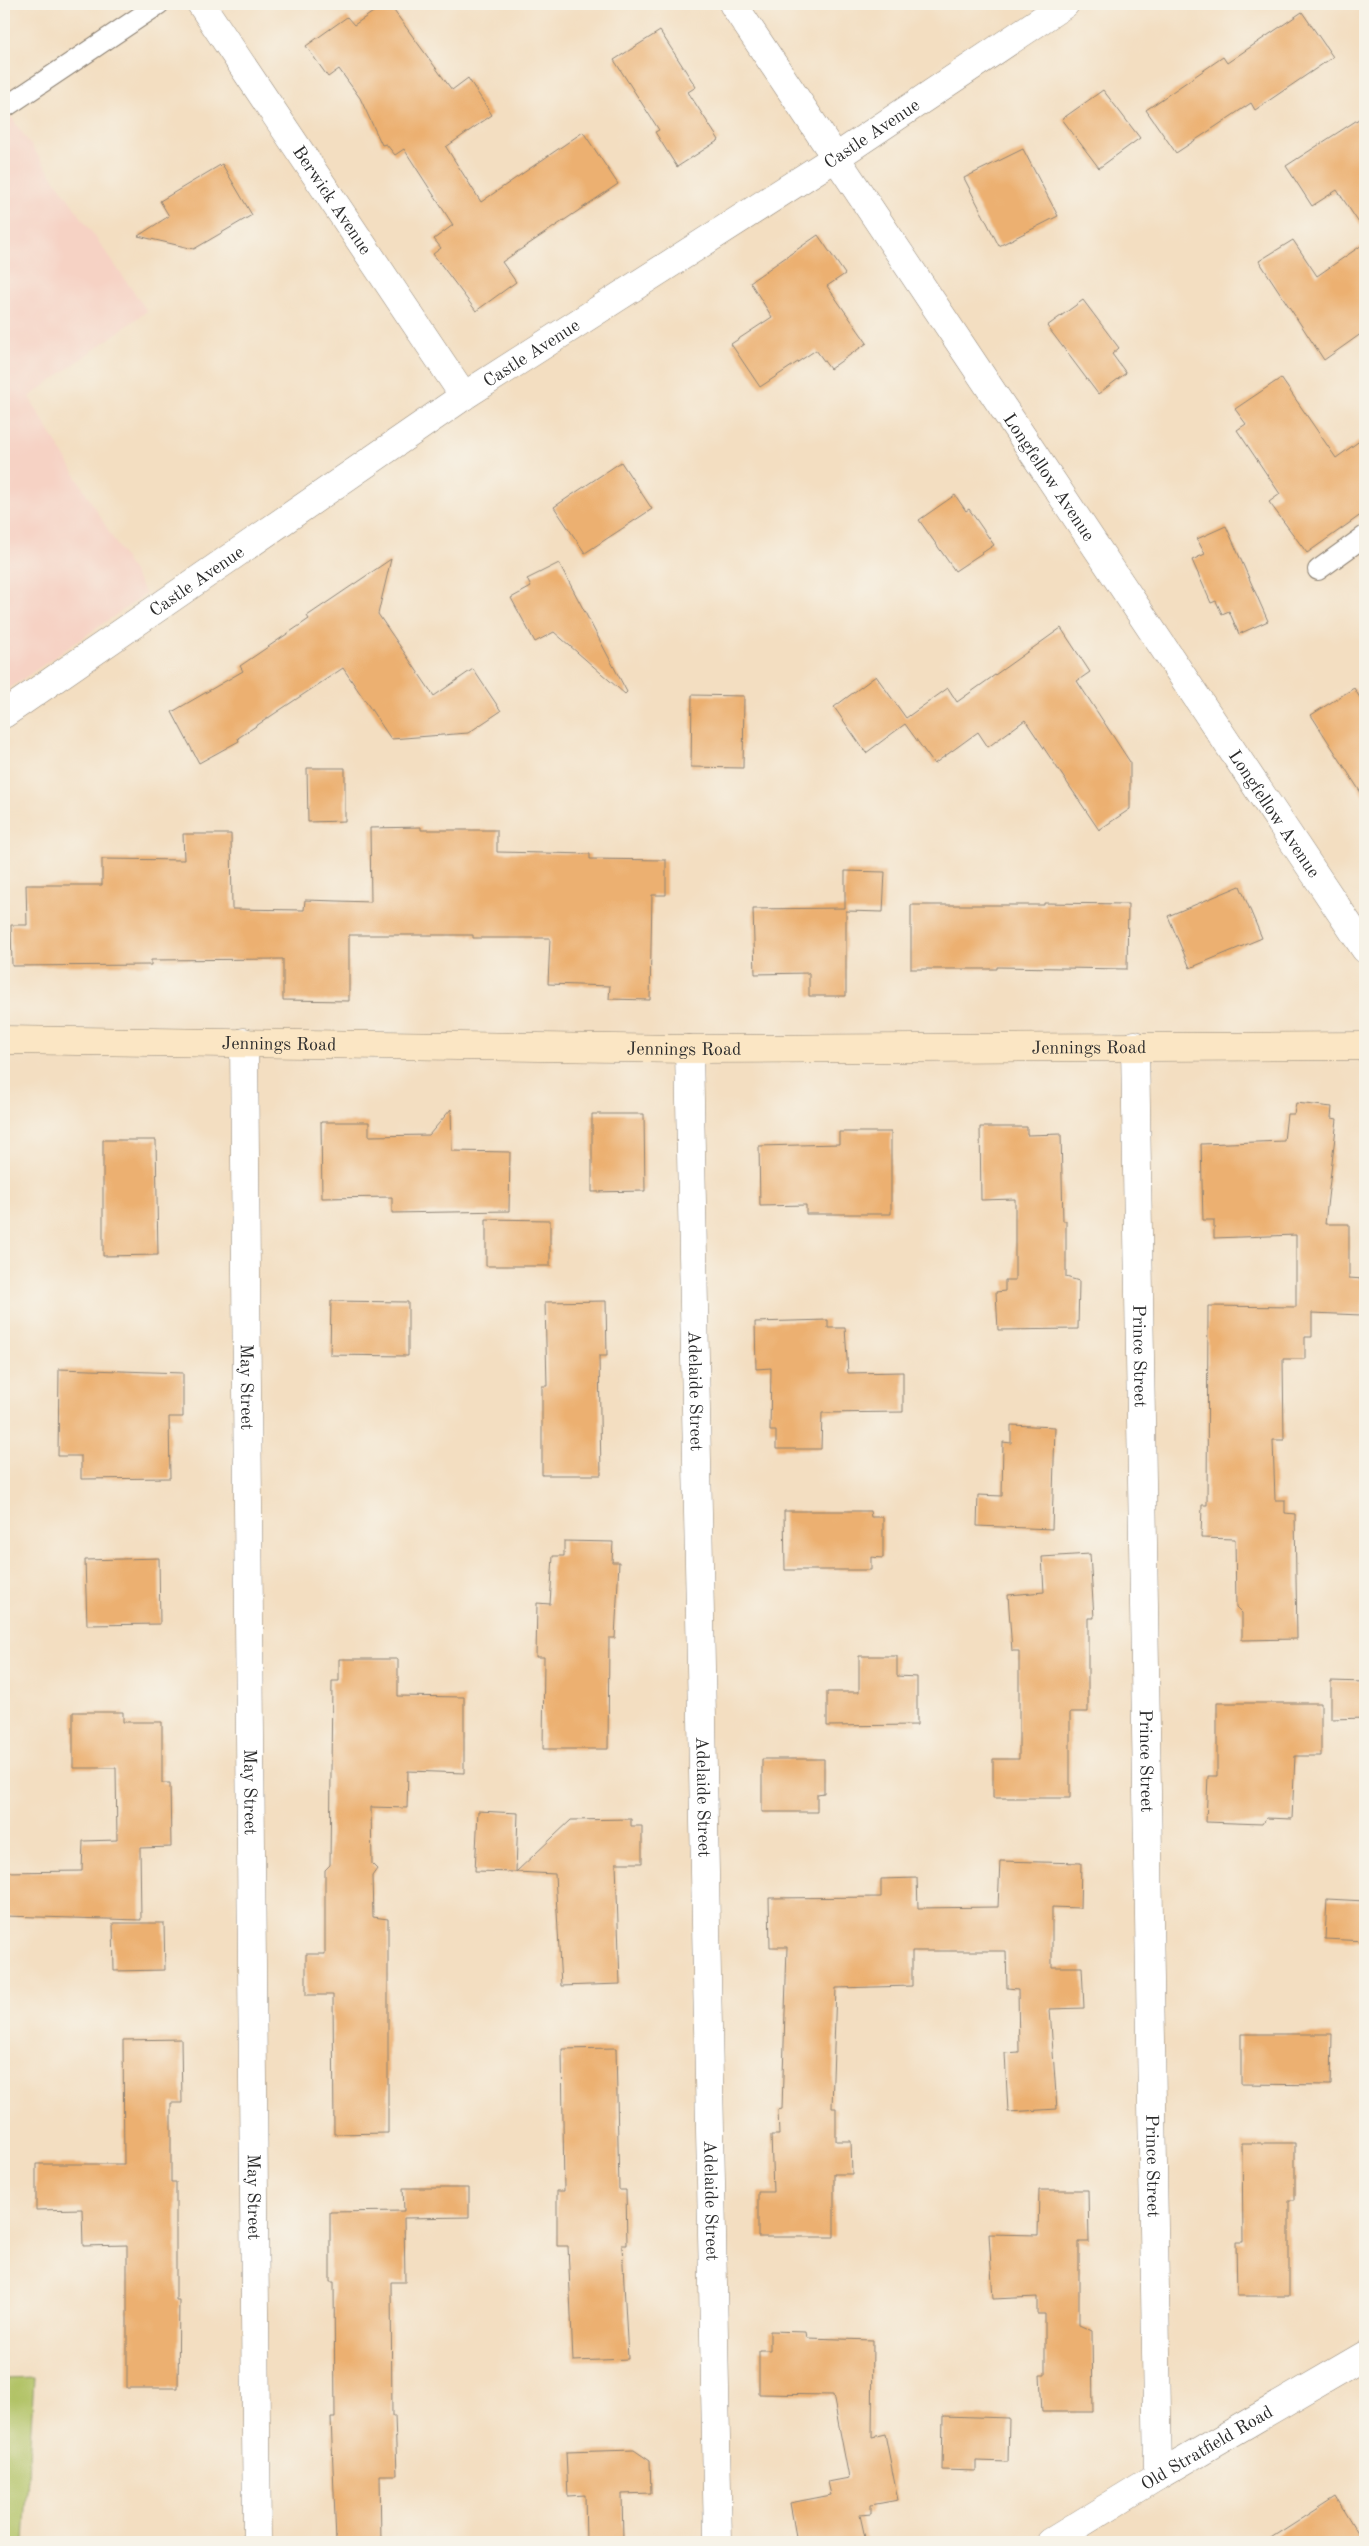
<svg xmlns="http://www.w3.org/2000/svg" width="1369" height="2546" font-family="'Old Standard TT',serif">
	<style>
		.built { fill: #f6d2c4 }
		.green { fill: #b1c265; stroke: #6e7648 }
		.building { fill: #ecb071 }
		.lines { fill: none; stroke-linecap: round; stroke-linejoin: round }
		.lane-casing { stroke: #8f8476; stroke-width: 22 }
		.street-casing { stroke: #8f8476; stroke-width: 29 }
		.secondary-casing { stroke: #8f8476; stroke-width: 29 }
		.lane { stroke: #fff; stroke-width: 20 }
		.street { stroke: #fff; stroke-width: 28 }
		.secondary { stroke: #fbe6c4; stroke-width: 28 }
		.labels { text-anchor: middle; stroke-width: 5; stroke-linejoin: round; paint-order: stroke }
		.street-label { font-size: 18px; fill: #2b2b2b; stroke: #f7f3e8 }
	</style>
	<rect width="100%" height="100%" fill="#f7f3e8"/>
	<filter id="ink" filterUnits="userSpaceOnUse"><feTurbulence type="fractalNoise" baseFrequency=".02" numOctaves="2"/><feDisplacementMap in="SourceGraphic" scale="10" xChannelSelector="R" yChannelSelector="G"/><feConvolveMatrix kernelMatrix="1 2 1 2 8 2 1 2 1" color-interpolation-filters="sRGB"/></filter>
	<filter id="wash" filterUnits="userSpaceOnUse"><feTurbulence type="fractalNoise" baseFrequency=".0096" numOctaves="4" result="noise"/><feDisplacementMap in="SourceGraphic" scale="20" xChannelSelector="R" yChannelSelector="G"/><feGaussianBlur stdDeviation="1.12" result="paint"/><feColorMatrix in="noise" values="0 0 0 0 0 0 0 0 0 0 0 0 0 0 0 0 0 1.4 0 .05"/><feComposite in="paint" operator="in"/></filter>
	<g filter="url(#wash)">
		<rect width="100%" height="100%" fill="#f3dec1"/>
		<path class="built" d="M 4,107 L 147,311 L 29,397 L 146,594 L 4,692 Z"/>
		<path class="green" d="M 34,2378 L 24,2542 L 4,2542 L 4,2379 Z"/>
		<g id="blocks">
			<g class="building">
				<path d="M 385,4 L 389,4 L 452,90 L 468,78 L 492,115 L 446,147 L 481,202 L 583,132 L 618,184 L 502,262 L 516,282 L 476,311 L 433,254 L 441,248 L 434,239 L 453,225 L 404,149 L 395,155 L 386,144 L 382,145 L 360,98 L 339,69 L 328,77 L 306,46 L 347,17 L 354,25 Z"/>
				<path d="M 1302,12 L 1333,57 L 1255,110 L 1251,103 L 1176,153 L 1146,110 L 1223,57 L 1227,63 Z"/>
				<path d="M 660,31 L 696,87 L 688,92 L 719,140 L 677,167 L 655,132 L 659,130 L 614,60 Z"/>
				<path d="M 1103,90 L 1140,138 L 1099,168 L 1062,119 Z"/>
				<path d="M 1365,115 L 1365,232 L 1337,190 L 1312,206 L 1286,166 Z"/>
				<path d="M 1023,149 L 1058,216 L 999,246 L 964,178 Z"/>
				<path d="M 222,164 L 252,215 L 194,249 L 138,236 L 169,216 L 160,201 Z"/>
				<path d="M 818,235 L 845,274 L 827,286 L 867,343 L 830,369 L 816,350 L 760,387 L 731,344 L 772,317 L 750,282 Z"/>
				<path d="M 1293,240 L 1317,276 L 1365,243 L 1365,331 L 1324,360 L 1259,261 Z"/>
				<path d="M 1083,300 L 1119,348 L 1112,354 L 1126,373 L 1098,394 L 1047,326 Z"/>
				<path d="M 1281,378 L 1336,458 L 1365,437 L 1365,512 L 1307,553 L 1269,502 L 1280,494 L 1237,430 L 1246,424 L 1235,409 Z"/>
				<path d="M 621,462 L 652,509 L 585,553 L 554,507 Z"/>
				<path d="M 955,495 L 966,511 L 969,509 L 994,545 L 955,571 L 919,520 Z"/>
				<path d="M 1226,526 L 1268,621 L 1239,634 L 1229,611 L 1222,614 L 1216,601 L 1211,603 L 1192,560 L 1205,554 L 1197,539 Z"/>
				<path d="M 391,559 L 378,614 L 434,696 L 473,669 L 501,711 L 468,733 L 391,739 L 343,668 L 238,738 L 239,741 L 199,763 L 172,712 L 243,671 L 240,666 L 309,619 L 307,616 Z"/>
				<path d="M 559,563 L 627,692 L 625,694 L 554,632 L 535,642 L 511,598 L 531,587 L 527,579 Z"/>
				<path d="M 1061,628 L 1090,672 L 1077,681 L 1130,762 L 1130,809 L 1099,830 L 1025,720 L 988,747 L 978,732 L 934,764 L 905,724 L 866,753 L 834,707 L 876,676 L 906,718 L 948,688 L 957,702 Z"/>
				<path d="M 1354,688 L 1365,706 L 1365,799 L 1311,715 Z"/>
				<path d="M 692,695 L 744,696 L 743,768 L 691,767 Z"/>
				<path d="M 307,768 L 345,768 L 345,821 L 308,822 Z"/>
				<path d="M 421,827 L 421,830 L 497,830 L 497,852 L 590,854 L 590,859 L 666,860 L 666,895 L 652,895 L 650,1000 L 609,999 L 610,986 L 548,984 L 550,938 L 473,938 L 473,935 L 349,935 L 349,1001 L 283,1000 L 283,959 L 151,960 L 151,965 L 12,966 L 11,925 L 27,925 L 26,885 L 102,885 L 102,859 L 184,860 L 183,834 L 231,834 L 232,909 L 304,910 L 305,900 L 371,902 L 370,828 Z"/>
				<path d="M 845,871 L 885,872 L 883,912 L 846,911 L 846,996 L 809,996 L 809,973 L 755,974 L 753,909 L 845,908 Z"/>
				<path d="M 1240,886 L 1262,938 L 1190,968 L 1168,916 Z"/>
				<path d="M 1044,903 L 1128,904 L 1127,969 L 997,967 L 997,969 L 911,969 L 911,905 L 1044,905 Z"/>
				<path d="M 1296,1103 L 1332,1107 L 1331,1118 L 1337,1119 L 1325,1224 L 1349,1224 L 1349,1278 L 1363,1279 L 1361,1315 L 1312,1313 L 1312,1337 L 1305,1337 L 1305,1359 L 1283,1359 L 1284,1440 L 1273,1440 L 1275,1500 L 1285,1500 L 1285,1513 L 1295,1514 L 1297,1639 L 1242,1640 L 1242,1613 L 1236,1607 L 1235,1539 L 1201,1538 L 1202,1505 L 1207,1505 L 1208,1306 L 1296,1307 L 1296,1235 L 1214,1238 L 1214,1220 L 1203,1220 L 1201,1144 L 1284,1141 L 1287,1114 L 1294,1114 Z"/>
				<path d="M 451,1109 L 452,1151 L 510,1152 L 509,1211 L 392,1213 L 392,1197 L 322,1198 L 321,1122 L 369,1122 L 369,1136 L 429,1135 Z"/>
				<path d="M 592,1114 L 644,1114 L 645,1191 L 592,1192 Z"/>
				<path d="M 980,1127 L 1027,1127 L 1027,1135 L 1061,1134 L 1063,1221 L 1066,1221 L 1066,1277 L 1079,1281 L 1078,1329 L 998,1330 L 996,1292 L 1005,1291 L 1005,1280 L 1015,1280 L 1015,1199 L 981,1200 Z"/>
				<path d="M 839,1132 L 891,1132 L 891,1214 L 806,1214 L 806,1205 L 760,1206 L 759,1146 L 839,1144 Z"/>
				<path d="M 103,1140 L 156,1140 L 158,1255 L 103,1256 Z"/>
				<path d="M 486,1219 L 550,1220 L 550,1266 L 486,1266 Z"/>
				<path d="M 331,1301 L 408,1302 L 408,1356 L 330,1355 Z"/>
				<path d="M 606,1301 L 607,1356 L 599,1356 L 601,1475 L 542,1475 L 542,1386 L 547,1386 L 545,1302 Z"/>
				<path d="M 828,1320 L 828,1328 L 845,1328 L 848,1373 L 903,1372 L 903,1412 L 822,1413 L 821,1449 L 776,1449 L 776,1431 L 770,1431 L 771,1368 L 756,1369 L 755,1322 Z"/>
				<path d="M 59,1369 L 183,1373 L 183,1417 L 169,1417 L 170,1478 L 81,1479 L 81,1456 L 58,1456 Z"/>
				<path d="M 1011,1425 L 1055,1427 L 1052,1529 L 977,1526 L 978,1495 L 1002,1496 L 1003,1442 L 1011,1443 Z"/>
				<path d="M 784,1511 L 870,1511 L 871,1517 L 883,1517 L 883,1558 L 871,1557 L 871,1570 L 785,1570 Z"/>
				<path d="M 564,1541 L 613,1542 L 612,1562 L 619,1562 L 615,1638 L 609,1638 L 608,1749 L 543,1749 L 544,1657 L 536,1657 L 537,1603 L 550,1604 L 553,1556 L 564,1556 Z"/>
				<path d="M 1090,1554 L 1094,1618 L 1088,1618 L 1088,1712 L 1070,1712 L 1070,1798 L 993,1798 L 993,1759 L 1019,1759 L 1019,1651 L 1012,1651 L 1008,1595 L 1044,1592 L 1042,1557 Z"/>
				<path d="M 159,1558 L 160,1624 L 87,1625 L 85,1560 Z"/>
				<path d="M 859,1656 L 897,1656 L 897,1676 L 917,1677 L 917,1725 L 827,1726 L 827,1692 L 859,1692 Z"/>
				<path d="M 339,1659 L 398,1659 L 398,1696 L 464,1697 L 464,1773 L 408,1771 L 407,1808 L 371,1807 L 372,1864 L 377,1869 L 372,1876 L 373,1917 L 388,1919 L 388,2133 L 334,2134 L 333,1995 L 306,1995 L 306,1954 L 325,1954 L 325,1870 L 330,1865 L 332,1681 L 339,1681 Z"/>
				<path d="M 1331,1681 L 1365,1682 L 1365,1718 L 1331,1719 Z"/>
				<path d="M 1217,1703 L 1321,1703 L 1321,1756 L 1295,1756 L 1292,1819 L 1266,1818 L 1262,1824 L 1206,1822 L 1208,1776 L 1217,1776 Z"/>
				<path d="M 73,1712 L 123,1712 L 123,1722 L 162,1722 L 162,1783 L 170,1783 L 171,1847 L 140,1848 L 141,1920 L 4,1916 L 4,1872 L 82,1871 L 83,1841 L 117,1840 L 116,1768 L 73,1768 Z"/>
				<path d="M 762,1759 L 824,1759 L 824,1793 L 817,1794 L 817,1812 L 762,1812 Z"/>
				<path d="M 478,1811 L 518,1813 L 516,1872 L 475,1871 Z"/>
				<path d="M 631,1819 L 631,1826 L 642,1826 L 642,1863 L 616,1863 L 620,1984 L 561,1986 L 555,1874 L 516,1872 L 571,1820 Z"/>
				<path d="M 1000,1861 L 1081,1863 L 1080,1908 L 1052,1907 L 1052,1967 L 1082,1967 L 1084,2008 L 1050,2009 L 1057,2109 L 1008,2112 L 1005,2053 L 1019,2052 L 1018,1989 L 1007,1988 L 1006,1951 L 912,1951 L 912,1986 L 836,1988 L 832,2108 L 836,2108 L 836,2141 L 851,2141 L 852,2174 L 834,2174 L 834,2237 L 758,2237 L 758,2192 L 773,2192 L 771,2135 L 779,2135 L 778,2110 L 782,2109 L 787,1947 L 770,1947 L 769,1898 L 881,1897 L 881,1879 L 917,1878 L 918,1908 L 998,1907 Z"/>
				<path d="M 1327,1899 L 1365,1901 L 1365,1941 L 1325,1939 Z"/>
				<path d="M 113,1923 L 164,1923 L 165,1970 L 114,1971 Z"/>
				<path d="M 1241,2034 L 1332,2034 L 1331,2085 L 1241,2084 Z"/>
				<path d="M 181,2039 L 182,2103 L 171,2103 L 171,2182 L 176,2182 L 176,2300 L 179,2300 L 178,2388 L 127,2388 L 127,2245 L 83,2246 L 82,2209 L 36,2210 L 36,2164 L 124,2164 L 123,2040 Z"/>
				<path d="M 616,2048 L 619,2190 L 626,2190 L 627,2245 L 622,2245 L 628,2359 L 573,2361 L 568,2246 L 557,2246 L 557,2191 L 564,2191 L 562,2049 Z"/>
				<path d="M 1242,2143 L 1295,2143 L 1295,2200 L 1289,2200 L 1289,2296 L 1237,2296 L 1236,2242 L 1243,2242 Z"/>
				<path d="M 403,2188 L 469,2188 L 469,2217 L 404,2218 L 405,2282 L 391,2282 L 392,2416 L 395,2416 L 397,2475 L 380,2475 L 381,2542 L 336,2542 L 331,2418 L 335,2418 L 334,2282 L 330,2282 L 330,2212 L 404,2211 Z"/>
				<path d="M 1039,2190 L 1088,2190 L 1089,2242 L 1079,2242 L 1079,2325 L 1092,2331 L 1093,2412 L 1042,2412 L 1040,2375 L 1045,2375 L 1045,2314 L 1037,2314 L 1037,2297 L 993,2299 L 989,2234 L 1038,2235 Z"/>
				<path d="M 770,2331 L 806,2332 L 807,2338 L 873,2340 L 872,2437 L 885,2434 L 898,2500 L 871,2505 L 871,2514 L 860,2515 L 866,2542 L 797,2542 L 790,2503 L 831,2495 L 828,2482 L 849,2478 L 833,2395 L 759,2394 L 759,2350 L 770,2350 Z"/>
				<path d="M 943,2416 L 1009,2418 L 1008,2462 L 976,2461 L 976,2471 L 942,2470 Z"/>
				<path d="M 634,2450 L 650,2461 L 651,2493 L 622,2494 L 623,2540 L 586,2542 L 585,2495 L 568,2496 L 566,2452 Z"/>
				<path d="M 1336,2497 L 1363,2542 L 1266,2542 Z"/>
			</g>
		</g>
	</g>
	<g filter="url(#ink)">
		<use href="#blocks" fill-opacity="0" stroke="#8f8476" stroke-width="1"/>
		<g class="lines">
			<g class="lane-casing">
				<g id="lane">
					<path d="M 4,108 L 159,4"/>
					<path d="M 1318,570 L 1365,536"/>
				</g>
			</g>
			<g class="street-casing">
				<g id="street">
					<path id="s1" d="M 201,4 L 464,396"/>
					<path id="s2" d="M 733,4 L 1365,949"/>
					<path id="s3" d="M 4,714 L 464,396 L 835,158 L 1065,4"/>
					<path id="s4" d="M 244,1042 L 257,2542"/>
					<path id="s5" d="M 1135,1045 L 1158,2476"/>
					<path id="s6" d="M 689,1049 L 718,2542"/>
					<path id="s7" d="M 1051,2542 L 1158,2476 L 1365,2355"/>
				</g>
			</g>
			<g class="secondary-casing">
				<g id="secondary">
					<path id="s8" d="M 4,1040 L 689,1049 L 1365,1046"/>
				</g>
			</g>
			<use href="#lane" class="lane"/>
			<use href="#street" class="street"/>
			<use href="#secondary" class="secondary"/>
		</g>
	</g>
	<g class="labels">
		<g class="street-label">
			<text dy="6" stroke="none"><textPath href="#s3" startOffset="1044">Castle Avenue</textPath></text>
			<text dy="6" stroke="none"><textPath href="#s1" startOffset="236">Berwick Avenue</textPath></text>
			<text dy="6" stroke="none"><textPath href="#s3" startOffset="639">Castle Avenue</textPath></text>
			<text dy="6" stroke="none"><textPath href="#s2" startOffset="569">Longfellow Avenue</textPath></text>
			<text dy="6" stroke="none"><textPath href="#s3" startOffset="234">Castle Avenue</textPath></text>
			<text dy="6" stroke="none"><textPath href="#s2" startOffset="974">Longfellow Avenue</textPath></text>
			<text dy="6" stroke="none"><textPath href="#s8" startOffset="275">Jennings Road</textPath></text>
			<text dy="6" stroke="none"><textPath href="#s8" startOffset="1085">Jennings Road</textPath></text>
			<text dy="6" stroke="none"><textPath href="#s8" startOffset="680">Jennings Road</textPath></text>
			<text dy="6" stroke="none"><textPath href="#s5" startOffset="311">Prince Street</textPath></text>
			<text dy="6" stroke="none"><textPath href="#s4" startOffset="345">May Street</textPath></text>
			<text dy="6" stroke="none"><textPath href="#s6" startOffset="342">Adelaide Street</textPath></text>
			<text dy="6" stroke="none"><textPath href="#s5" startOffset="716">Prince Street</textPath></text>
			<text dy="6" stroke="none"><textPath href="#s4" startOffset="750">May Street</textPath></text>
			<text dy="6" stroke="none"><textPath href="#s6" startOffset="748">Adelaide Street</textPath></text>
			<text dy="6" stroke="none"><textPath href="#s5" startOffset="1121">Prince Street</textPath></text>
			<text dy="6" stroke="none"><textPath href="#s4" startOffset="1155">May Street</textPath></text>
			<text dy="6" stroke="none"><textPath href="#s6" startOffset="1152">Adelaide Street</textPath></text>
			<text dy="6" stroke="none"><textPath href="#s7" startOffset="182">Old Stratfield Road</textPath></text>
		</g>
	</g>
	<rect width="1369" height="2546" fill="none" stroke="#f7f3e8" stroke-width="20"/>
</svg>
